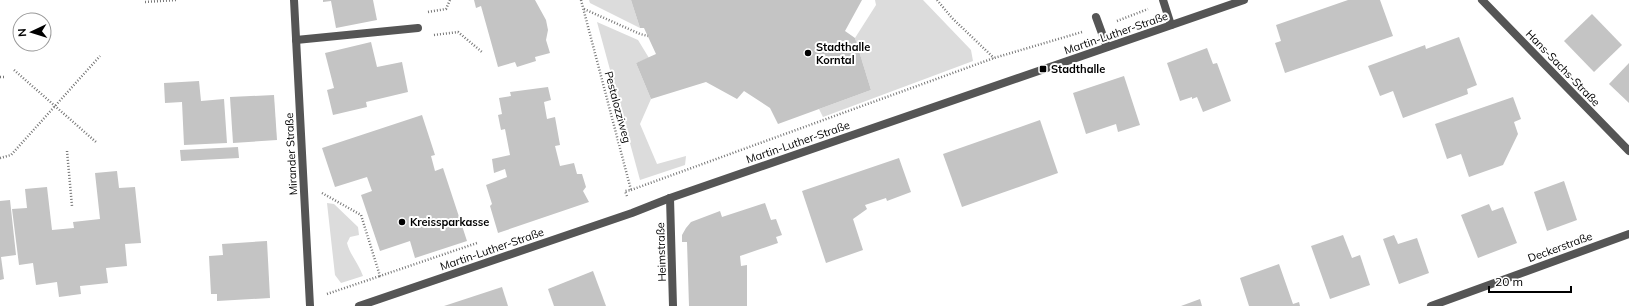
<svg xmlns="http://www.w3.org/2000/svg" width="1629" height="306" font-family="Mulish,sans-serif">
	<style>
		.green { fill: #dcdcdc }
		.building { fill: #c4c4c4 }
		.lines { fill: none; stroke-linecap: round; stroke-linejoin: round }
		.path { stroke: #777; stroke-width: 2.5; stroke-dasharray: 1 2; stroke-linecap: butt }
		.lane { stroke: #555; stroke-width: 8 }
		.street { stroke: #555; stroke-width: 8 }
		.poi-dot { fill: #000; stroke: #fff; stroke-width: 1.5 }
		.labels { text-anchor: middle; stroke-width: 4; stroke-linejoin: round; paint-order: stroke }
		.street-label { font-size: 11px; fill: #000; stroke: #fff }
		.poi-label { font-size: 11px; font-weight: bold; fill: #000; stroke: #fff; text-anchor: start }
	</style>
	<rect width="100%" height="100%" fill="#fff"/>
	<g class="green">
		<path d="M 589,0 L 631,0 L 640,28 L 590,3 Z"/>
		<path d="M 875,0 L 923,0 L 971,50 L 973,61 L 823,117 L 819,109 L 871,90 L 855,38 L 876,5 Z"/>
		<path d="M 597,22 L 638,40 L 649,58 L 636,63 L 651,99 L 640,124 L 657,164 L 686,156 L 685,165 L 640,180 Z"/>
		<path d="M 327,203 L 334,204 L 358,227 L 359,235 L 350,237 L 347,243 C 350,255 359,264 363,276 L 341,283 L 335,275 Z"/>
	</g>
	<g class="building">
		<path d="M 323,0 L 373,0 L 377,20 L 336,28 L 331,1 L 323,2 Z"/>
		<path d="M 474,0 L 535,0 L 546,20 L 548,30 L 546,40 L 550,53 L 535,57 L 536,61 L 517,67 L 515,62 L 498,67 L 481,6 L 476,8 Z"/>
		<path d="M 631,0 L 862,0 L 845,31 L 855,38 L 871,90 L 778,124 L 770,108 L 744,91 L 737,99 L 706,82 L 651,99 L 636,63 L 656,54 L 644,28 L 640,28 Z"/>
		<path d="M 1348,0 L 1380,0 L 1393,36 L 1285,73 L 1275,43 L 1281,41 L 1276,25 Z"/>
		<path d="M 1592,14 L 1622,45 L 1594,72 L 1564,41 Z"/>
		<path d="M 1459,37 L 1477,85 L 1467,89 L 1468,94 L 1403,118 L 1393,91 L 1380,96 L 1368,66 L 1425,45 L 1426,49 Z"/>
		<path d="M 371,42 L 377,67 L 402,62 L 408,92 L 366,102 L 367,107 L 333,115 L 327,90 L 334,88 L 325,53 Z"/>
		<path d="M 1207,48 L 1213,64 L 1217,63 L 1231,101 L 1203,112 L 1197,97 L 1192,99 L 1192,97 L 1180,101 L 1167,63 Z"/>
		<path d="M 1629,63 L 1629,103 L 1609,84 Z"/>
		<path d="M 1124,76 L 1140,125 L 1118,132 L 1116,124 L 1086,134 L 1073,93 Z"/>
		<path d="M 199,81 L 201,101 L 224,99 L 227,143 L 184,145 L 182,102 L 165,103 L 164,83 Z"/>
		<path d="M 548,87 L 551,100 L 544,102 L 547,119 L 555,117 L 560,145 L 555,146 L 560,166 L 574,163 L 577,174 L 582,174 L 586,187 L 583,191 L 589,202 L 498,233 L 490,206 L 492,204 L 486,185 L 507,177 L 505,169 L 494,173 L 492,159 L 510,155 L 505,129 L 501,130 L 498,115 L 502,114 L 499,98 L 511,96 L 510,92 Z"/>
		<path d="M 274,95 L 277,140 L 233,143 L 230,97 Z"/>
		<path d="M 1513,97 L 1521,119 L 1514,122 L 1518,134 L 1503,165 L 1469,177 L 1461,154 L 1447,159 L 1435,124 Z"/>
		<path d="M 422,115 L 435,155 L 431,156 L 435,171 L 443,168 L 467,241 L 415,258 L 410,241 L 380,251 L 361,195 L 372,191 L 367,177 L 335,187 L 322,148 Z"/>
		<path d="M 1040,120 L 1058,173 L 962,207 L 943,154 Z"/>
		<path d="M 238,147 L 239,158 L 181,161 L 180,150 Z"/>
		<path d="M 899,158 L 911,192 L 887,201 L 886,198 L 865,205 L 867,209 L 853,219 L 863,250 L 826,263 L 802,191 Z"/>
		<path d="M 117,171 L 119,188 L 135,187 L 141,243 L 125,244 L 127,266 L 106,268 L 108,283 L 80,286 L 81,294 L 59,297 L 57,282 L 36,285 L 33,263 L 19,265 L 12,209 L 27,208 L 25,189 L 47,187 L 52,230 L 74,228 L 73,222 L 100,219 L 95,173 Z"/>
		<path d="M 1564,181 L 1577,220 L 1547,231 L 1534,192 Z"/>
		<path d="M 10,200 L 16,255 L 1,257 L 4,279 L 0,280 L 0,201 Z"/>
		<path d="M 765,203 L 771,220 L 776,219 L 782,235 L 776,237 L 778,243 L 740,256 L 741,266 L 747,265 L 747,306 L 689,306 L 687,242 L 682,242 L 682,235 L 686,228 L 691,222 L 720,211 L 722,217 Z"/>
		<path d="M 1489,204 L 1492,211 L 1503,207 L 1517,243 L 1478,258 L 1461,215 Z"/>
		<path d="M 1343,235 L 1352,258 L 1360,255 L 1370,285 L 1330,299 L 1311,246 Z"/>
		<path d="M 1394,235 L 1398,244 L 1417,238 L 1429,273 L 1399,284 L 1383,239 Z"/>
		<path d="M 267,241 L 270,298 L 217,301 L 217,294 L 211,294 L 209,256 L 223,255 L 222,244 Z"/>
		<path d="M 1279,264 L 1293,304 L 1299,302 L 1300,306 L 1249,306 L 1240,278 Z"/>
		<path d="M 593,271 L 606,306 L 554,306 L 548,289 Z"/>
		<path d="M 502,287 L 508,306 L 444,306 Z"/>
		<path d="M 1200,299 L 1202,306 L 1181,306 Z"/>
	</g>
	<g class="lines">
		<g class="path">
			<path d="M 581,0 L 631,190 L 625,191 L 627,196"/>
			<path d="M 937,0 L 952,18 L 994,58"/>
			<path d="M 145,2 L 176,0"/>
			<path d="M 584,9 L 640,34 L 648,36"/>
			<path d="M 428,12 L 446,9 L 450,0"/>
			<path d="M 1117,21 L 1148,9"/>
			<path d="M 434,35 L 458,32 L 482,52"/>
			<path d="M 14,70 L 96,142"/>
			<path d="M 0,77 L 6,77"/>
			<path d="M 67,151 L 72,206"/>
			<path d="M 0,158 L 11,155 L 100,56"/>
			<path d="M 631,190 L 994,58 L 1082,32"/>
			<path d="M 322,193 L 361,215 L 380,276 L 477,243"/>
			<path d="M 327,294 L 380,276 L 380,277"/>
		</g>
		<g class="lane">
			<path d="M 1163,0 L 1171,25"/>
			<path d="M 1096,17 L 1107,47"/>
			<path d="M 296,40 L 418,28"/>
		</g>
		<g class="street">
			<path d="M 294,0 L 310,306"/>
			<path d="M 1482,0 L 1629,151"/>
			<path d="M 670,198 L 673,306"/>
			<path d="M 359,306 L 632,213 L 670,198 L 1244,0"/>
			<path d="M 1431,306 L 1629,234"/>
		</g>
	</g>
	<g class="poi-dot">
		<circle cx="808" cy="53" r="4"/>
		<rect x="1039" y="65" width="8" height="8" rx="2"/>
		<circle cx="402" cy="222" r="4"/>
	</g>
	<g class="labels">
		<g class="street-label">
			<text transform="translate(1116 33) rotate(-19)" y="4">Martin-Luther-Straße</text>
			<text transform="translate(1563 68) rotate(46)" y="4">Hans-Sachs-Straße</text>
			<text transform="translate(618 107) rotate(75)" y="4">Pestalozziweg</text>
			<text transform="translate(798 142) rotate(-19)" y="4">Martin-Luther-Straße</text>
			<text transform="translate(291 154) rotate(-93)" y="4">Mirander Straße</text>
			<text transform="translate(1560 247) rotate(-20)" y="4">Deckerstraße</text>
			<text transform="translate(492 249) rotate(-19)" y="4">Martin-Luther-Straße</text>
			<text transform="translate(661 252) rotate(-92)" y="4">Heimstraße</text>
		</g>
		<g class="poi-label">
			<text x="816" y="51">Stadthalle<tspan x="816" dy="13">Korntal</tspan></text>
			<text x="1051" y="73">Stadthalle</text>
			<text x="410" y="226">Kreissparkasse</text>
		</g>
	</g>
	<g transform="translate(32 32) rotate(266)"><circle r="19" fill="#ffffff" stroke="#999999"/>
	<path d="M0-3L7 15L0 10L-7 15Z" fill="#000000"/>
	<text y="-6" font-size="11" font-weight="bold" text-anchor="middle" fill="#000000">N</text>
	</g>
	<path d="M1489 286v6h82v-6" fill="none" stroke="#000000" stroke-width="2"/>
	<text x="1495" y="286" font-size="12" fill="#000000" stroke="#ffffff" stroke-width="3" paint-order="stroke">20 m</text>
</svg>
